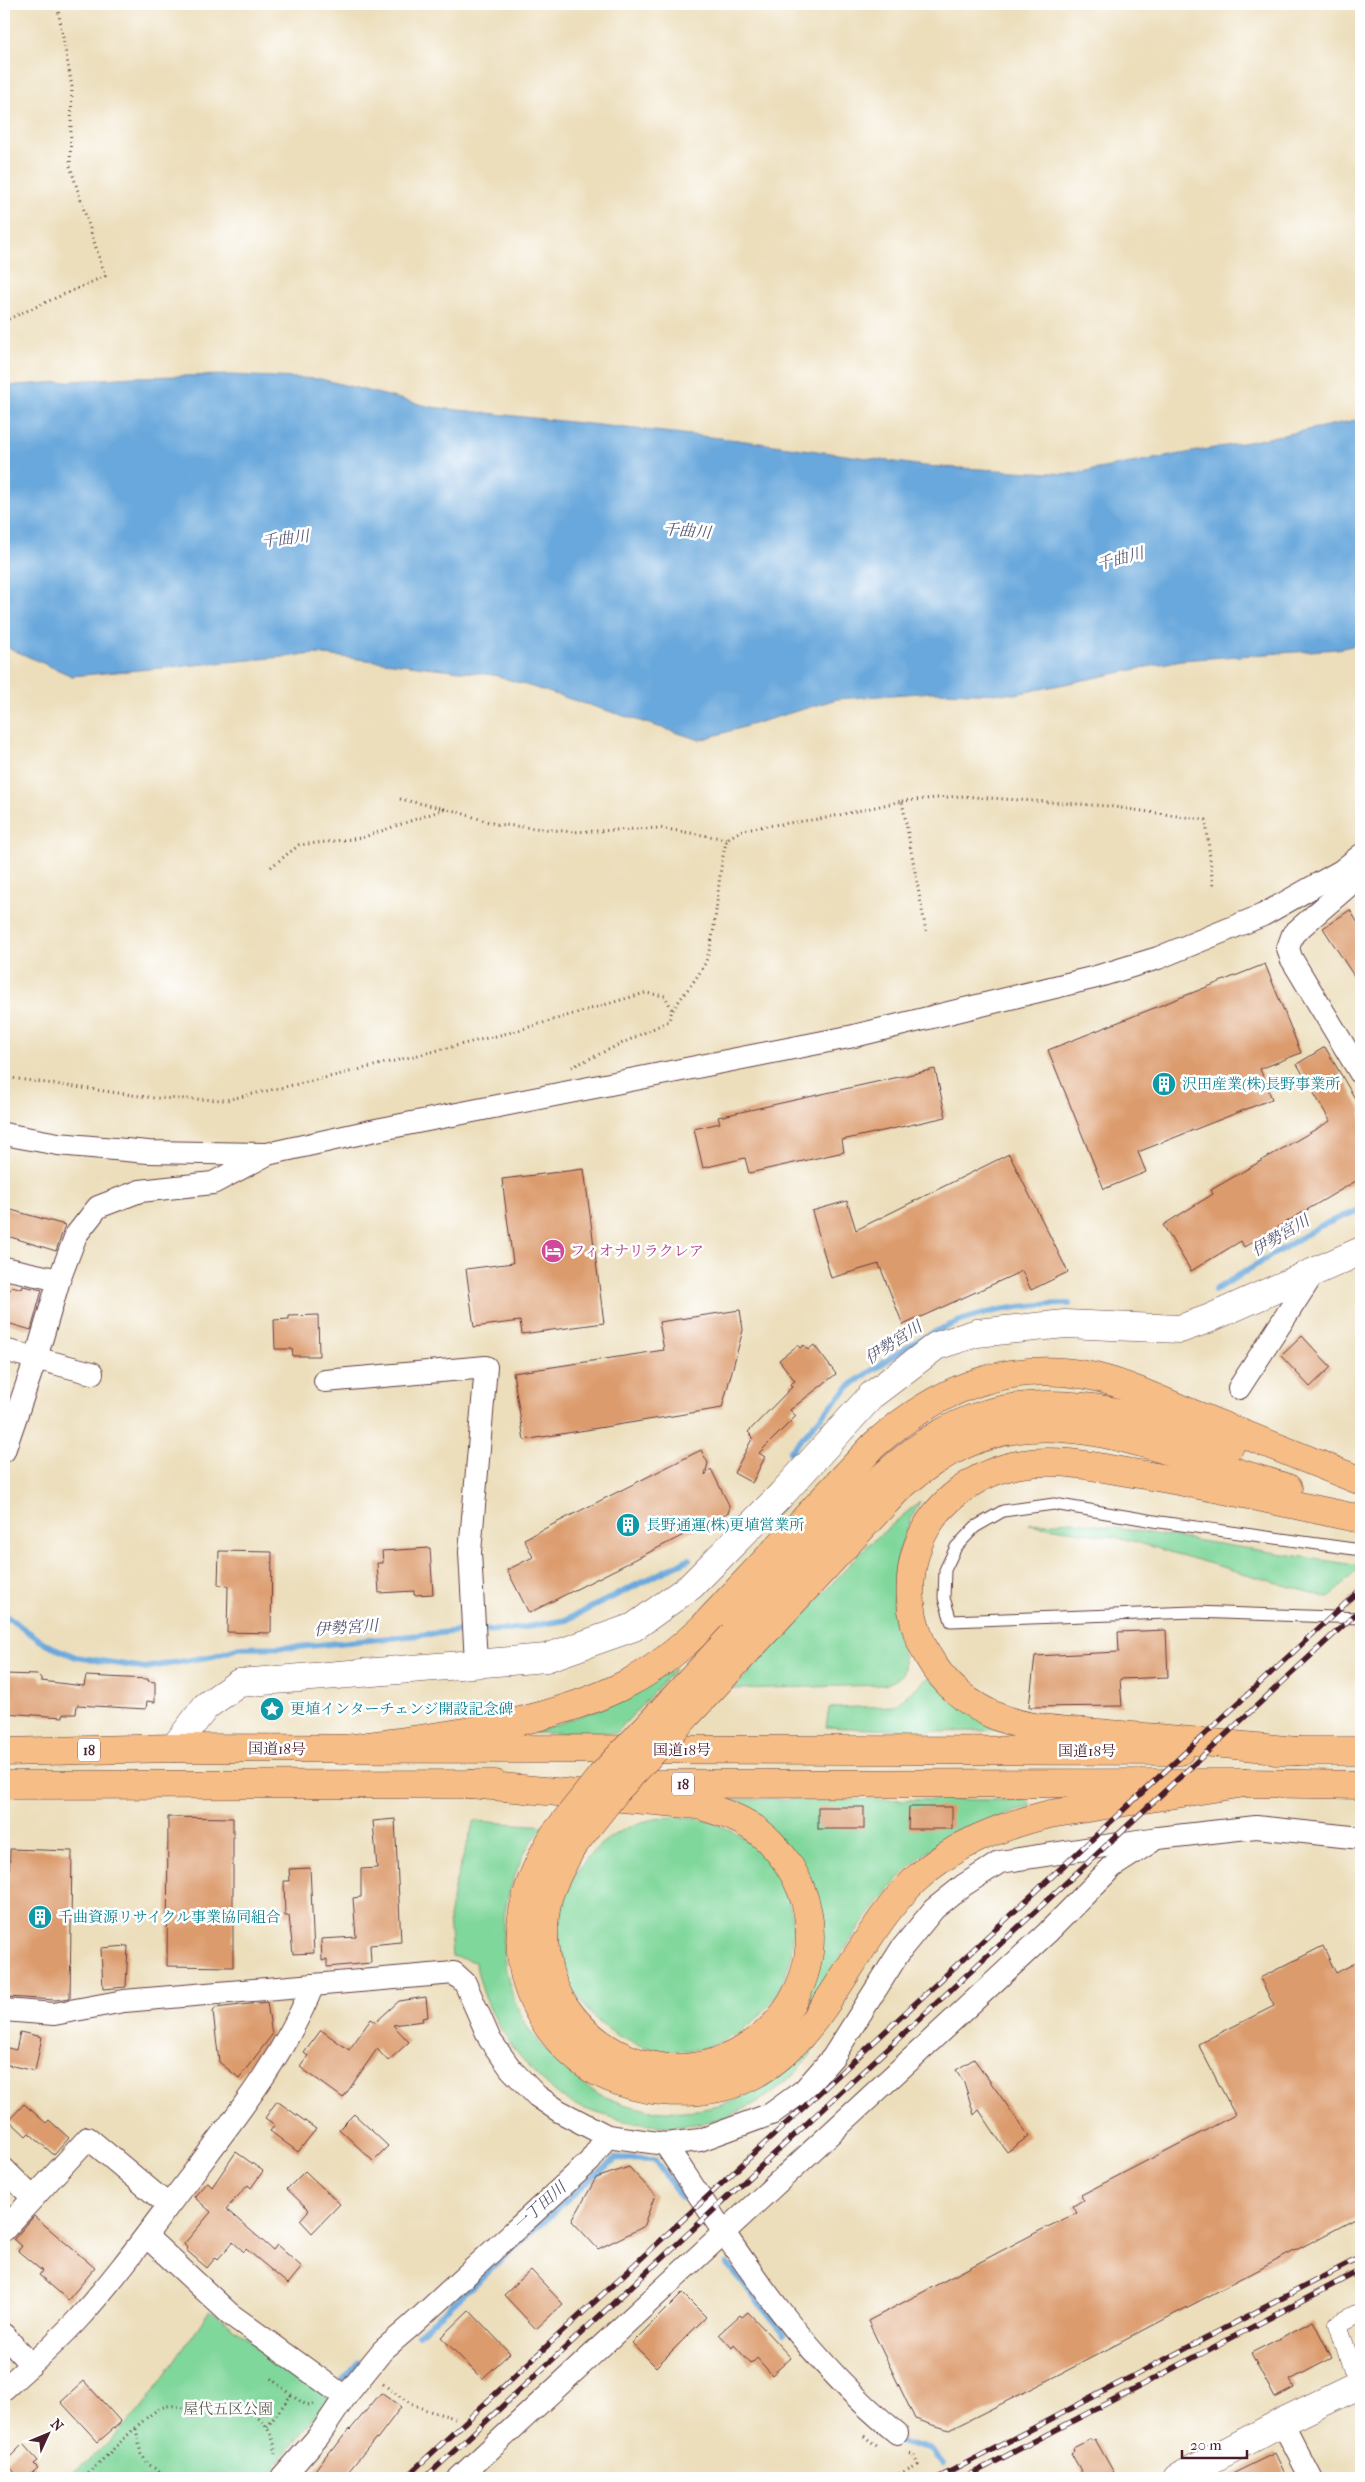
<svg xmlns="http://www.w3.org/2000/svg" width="1365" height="2482" font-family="'IM FELL French Canon','Noto Serif JP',serif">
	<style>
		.green { fill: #80d79b; stroke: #657b63 }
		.water { fill: #69a8dc; stroke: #5a6484 }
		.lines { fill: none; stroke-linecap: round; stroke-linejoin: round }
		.stream { stroke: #69a8dc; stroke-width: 6 }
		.building { fill: #dc9b6d }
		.service-casing { stroke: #623c41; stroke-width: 13 }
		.pedestrian-casing { stroke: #623c41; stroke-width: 19 }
		.minor-casing { stroke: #623c41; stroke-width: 24 }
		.tertiary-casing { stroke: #623c41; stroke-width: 29 }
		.trunk-casing { stroke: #623c41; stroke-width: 29 }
		.motorway-casing { stroke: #623c41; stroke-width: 29 }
		.path { stroke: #623c41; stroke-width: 3; stroke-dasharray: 1 4; stroke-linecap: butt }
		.service { stroke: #fff; stroke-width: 11 }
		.pedestrian { stroke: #fff; stroke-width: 18 }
		.minor { stroke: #fff; stroke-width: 22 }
		.tertiary { stroke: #fff; stroke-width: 28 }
		.trunk { stroke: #f6be86; stroke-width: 28 }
		.motorway { stroke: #f6be86; stroke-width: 28 }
		.rail-casing { stroke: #4a1f2b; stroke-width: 5.5 }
		.rail { stroke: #fff; stroke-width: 4; stroke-dasharray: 11; stroke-linecap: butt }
		.motorway-bridge-casing { stroke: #623c41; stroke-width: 29; stroke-linecap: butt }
		.motorway-bridge { stroke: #f6be86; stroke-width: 28 }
		.labels { text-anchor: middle; stroke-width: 5; stroke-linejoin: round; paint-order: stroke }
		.shield { fill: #fff; stroke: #80626b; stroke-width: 1 }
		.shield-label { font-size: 14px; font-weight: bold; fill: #4a1f2b }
		.culture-label { font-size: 15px; fill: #0d838f; stroke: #fff; text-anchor: start }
		.hotel-label { font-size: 15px; fill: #b23c85; stroke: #fff; text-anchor: start }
		.street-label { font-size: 15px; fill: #4a1f2b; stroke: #fff }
		.park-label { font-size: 15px; fill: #5d5f52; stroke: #fff }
		.water-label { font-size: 16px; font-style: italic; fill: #565672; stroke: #fff }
	</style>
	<rect width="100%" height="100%" fill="#fff"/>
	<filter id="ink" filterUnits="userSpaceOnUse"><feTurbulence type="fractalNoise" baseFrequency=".02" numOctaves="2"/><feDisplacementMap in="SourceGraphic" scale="10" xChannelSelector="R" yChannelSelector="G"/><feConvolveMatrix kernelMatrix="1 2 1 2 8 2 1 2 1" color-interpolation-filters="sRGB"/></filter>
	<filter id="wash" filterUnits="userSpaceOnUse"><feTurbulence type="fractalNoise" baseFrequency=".0096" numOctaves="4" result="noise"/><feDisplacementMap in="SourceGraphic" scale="20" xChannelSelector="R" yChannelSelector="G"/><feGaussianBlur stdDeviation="1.12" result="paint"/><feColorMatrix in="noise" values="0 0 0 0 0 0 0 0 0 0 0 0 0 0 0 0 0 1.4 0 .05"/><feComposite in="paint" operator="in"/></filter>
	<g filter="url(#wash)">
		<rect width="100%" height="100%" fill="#ecdebb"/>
		<g class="green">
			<path d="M 920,1501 C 895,1550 891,1576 896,1631 C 898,1643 906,1656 904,1668 C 902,1679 893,1681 885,1685 L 734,1689 L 867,1546 Z"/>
			<path d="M 1071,1521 L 1361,1566 L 1329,1598 L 1125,1539 L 1029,1524 Z"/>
			<path d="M 676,1668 L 616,1733 L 533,1733 L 615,1703 Z"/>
			<path d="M 929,1677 L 1010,1730 L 940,1732 L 826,1727 L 829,1708 L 894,1706 Z"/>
			<path d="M 716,1799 L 1027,1800 L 1031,1806 C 1004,1816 975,1825 949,1838 C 896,1864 842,1952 812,2002 L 806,1999 L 816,1908 Z"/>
			<circle cx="676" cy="1934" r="117"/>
			<path d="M 474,1821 L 546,1826 C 525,1845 519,1863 510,1890 C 496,1934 503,1984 526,2025 C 535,2041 553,2057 567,2069 C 574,2075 581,2084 590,2089 C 629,2113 681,2117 725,2104 C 747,2097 758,2086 776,2073 C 789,2063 804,2056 817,2046 C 769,2116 687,2142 607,2116 C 593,2112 577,2107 565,2099 C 533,2077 507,2043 490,2009 C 483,1995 479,1978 475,1962 L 452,1956 L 449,1918 L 455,1884 Z"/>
			<path d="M 210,2310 L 327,2397 L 326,2403 L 266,2478 L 60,2478 L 88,2462 L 143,2407 Z"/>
		</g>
		<path class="water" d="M 230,375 L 321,379 L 431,407 L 738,440 L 924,466 L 1070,474 L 1253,441 L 1361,419 L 1361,644 L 1338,649 L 1181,660 L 1016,694 L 933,692 L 837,699 L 700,740 L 494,675 L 316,654 L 72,676 L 4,646 L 4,386 L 132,377 Z"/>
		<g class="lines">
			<g class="stream">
				<path d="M 1215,1290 L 1318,1227 L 1361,1209"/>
				<path d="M 790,1452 C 809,1430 828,1408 849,1387 C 859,1378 872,1371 883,1363 C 944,1320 995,1304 1069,1304"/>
				<path d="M 4,1615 L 47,1645 L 76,1657 L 145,1668 L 214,1656 L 239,1648 L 298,1647 L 460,1631 L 509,1630 L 566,1620 L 689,1559"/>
				<path d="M 727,2264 L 785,2334"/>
				<path d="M 419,2334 L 597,2173 L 617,2158 L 654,2159 L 682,2198"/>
				<path d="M 343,2380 L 359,2362"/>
				<path d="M 860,2415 L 879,2435 L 931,2450 L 943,2464"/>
			</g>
		</g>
		<g id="blocks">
			<g class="building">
				<path d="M 1350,910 L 1361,928 L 1361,987 L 1323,928 Z"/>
				<path d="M 1265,964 L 1301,1053 L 1260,1069 L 1272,1099 L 1138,1152 L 1146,1172 L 1104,1189 L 1048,1050 Z"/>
				<path d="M 1325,1047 L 1361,1109 L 1361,1178 L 1244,1247 L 1241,1241 L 1191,1271 L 1163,1225 L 1213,1194 L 1211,1190 L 1330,1121 L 1297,1064 Z"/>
				<path d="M 935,1069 L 946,1117 L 842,1140 L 844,1152 L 749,1173 L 745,1158 L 703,1168 L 694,1129 L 720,1123 L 718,1117 Z"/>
				<path d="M 1009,1154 L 1068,1272 L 1031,1290 L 1022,1271 L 903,1325 L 879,1264 L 831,1278 L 812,1211 L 847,1201 L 856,1230 Z"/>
				<path d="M 584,1169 L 604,1323 L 522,1334 L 520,1321 L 474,1327 L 466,1269 L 513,1263 L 502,1179 Z"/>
				<path d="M 4,1208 L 65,1225 L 56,1251 L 4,1235 Z"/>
				<path d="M 12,1286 L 22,1289 L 23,1286 L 42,1290 L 31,1330 L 4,1322 L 4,1288 L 10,1290 Z"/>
				<path d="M 740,1310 L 743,1330 L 722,1408 L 524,1440 L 513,1373 L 664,1350 L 659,1322 Z"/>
				<path d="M 318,1315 L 319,1356 L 293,1356 L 292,1349 L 275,1349 L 274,1320 L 289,1319 L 289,1316 Z"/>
				<path d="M 1302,1336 L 1331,1367 L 1310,1387 L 1281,1356 Z"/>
				<path d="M 798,1345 L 800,1348 L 804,1345 L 808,1350 L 814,1345 L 836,1374 L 790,1410 L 796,1416 L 759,1453 L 765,1457 L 752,1483 L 734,1473 L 753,1437 L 748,1432 L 792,1387 L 790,1384 L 795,1381 L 779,1360 Z"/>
				<path d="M 701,1450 L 708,1463 L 705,1475 L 711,1469 L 729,1505 L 729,1512 L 529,1613 L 507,1570 L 533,1557 L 524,1539 Z"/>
				<path d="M 430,1548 L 433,1594 L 414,1595 L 414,1591 L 379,1593 L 377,1563 L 383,1563 L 382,1551 Z"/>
				<path d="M 219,1551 L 272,1552 L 271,1633 L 227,1632 L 228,1586 L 218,1585 Z"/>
				<path d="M 1166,1630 L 1168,1677 L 1120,1679 L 1122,1706 L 1029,1707 L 1035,1656 L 1119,1652 L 1118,1632 Z"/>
				<path d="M 4,1674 L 38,1675 L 41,1678 L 41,1681 L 84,1686 L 86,1676 L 148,1679 L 148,1681 L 155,1682 L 155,1702 L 147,1701 L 146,1709 L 77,1705 L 76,1714 L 63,1714 L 63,1717 L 4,1713 Z"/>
				<rect x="818" y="1807" width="46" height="22"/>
				<path d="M 909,1807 L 952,1807 L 952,1829 L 908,1829 Z"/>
				<path d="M 168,1817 L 233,1818 L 233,1967 L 167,1966 Z"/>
				<path d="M 395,1819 L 401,1942 L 370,1945 L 371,1963 L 327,1967 L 327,1959 L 322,1961 L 321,1939 L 356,1937 L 353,1898 L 361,1897 L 361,1869 L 377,1868 L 373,1821 Z"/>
				<path d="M 10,1849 L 72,1851 L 70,1998 L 55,2000 L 7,1997 L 8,1950 L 4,1950 L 4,1902 L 5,1881 L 9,1881 Z"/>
				<path d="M 310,1868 L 314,1953 L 293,1954 L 289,1916 L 285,1916 L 284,1881 L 290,1881 L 289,1869 Z"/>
				<path d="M 128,1946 L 126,1987 L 103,1989 L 101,1948 Z"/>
				<path d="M 1323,1946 L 1336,1973 L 1361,1960 L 1361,2216 L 1049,2380 L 949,2430 L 915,2419 L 868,2321 L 1041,2230 L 1077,2213 L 1073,2206 L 1083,2200 L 1081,2195 L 1235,2115 L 1198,2044 L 1274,2006 L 1260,1978 Z"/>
				<path d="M 426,1997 L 428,2017 L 422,2018 L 423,2021 L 393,2025 L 409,2042 L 388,2061 L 377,2049 L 343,2098 L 300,2067 L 308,2056 L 304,2053 L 321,2030 L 349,2050 L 371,2019 L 376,2022 L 399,2001 Z"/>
				<path d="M 267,2002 L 272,2035 L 239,2078 L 219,2062 L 213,2012 L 215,2008 Z"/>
				<path d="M 20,2032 L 42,2037 L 35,2071 L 4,2064 L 4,2047 L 16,2050 Z"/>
				<path d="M 974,2059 L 1029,2136 L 1007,2152 L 979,2110 L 974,2115 L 964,2082 L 956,2070 Z"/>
				<path d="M 277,2101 L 316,2129 L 298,2152 L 270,2131 L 275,2125 L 265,2118 Z"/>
				<path d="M 24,2104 L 46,2123 L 49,2120 L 69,2138 L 54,2155 L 29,2133 L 26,2136 L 9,2120 Z"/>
				<path d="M 354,2114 L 388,2146 L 373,2161 L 339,2129 Z"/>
				<path d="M 236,2152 L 263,2171 L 251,2188 L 248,2185 L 226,2209 L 273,2250 L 277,2245 L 302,2267 L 288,2284 L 246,2249 L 244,2252 L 233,2242 L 218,2259 L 216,2257 L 207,2268 L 186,2250 L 187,2248 L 184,2244 L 211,2212 L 194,2197 L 207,2182 L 212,2187 Z"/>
				<path d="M 629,2167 L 655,2195 L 643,2227 L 598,2249 L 572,2221 L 596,2178 Z"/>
				<path d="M 305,2171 L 340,2204 L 312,2233 L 300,2220 L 309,2210 L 287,2189 Z"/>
				<path d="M 34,2216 L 95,2268 L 68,2300 L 39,2275 L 42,2271 L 18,2251 L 22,2246 L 14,2239 Z"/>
				<path d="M 531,2270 L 563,2304 L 536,2329 L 504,2295 Z"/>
				<path d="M 682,2293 L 706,2317 L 656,2367 L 632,2343 Z"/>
				<path d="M 469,2310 L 510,2353 L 482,2379 L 441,2337 Z"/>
				<path d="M 748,2312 L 791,2358 L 772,2375 L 757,2358 L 751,2364 L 734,2345 L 732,2348 L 719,2334 L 740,2315 L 742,2317 Z"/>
				<path d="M 1313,2321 L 1332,2358 L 1290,2380 L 1294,2388 L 1275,2398 L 1251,2353 Z"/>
				<path d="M 84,2381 L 121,2422 L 98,2442 L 61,2402 Z"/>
				<path d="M 381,2393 L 401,2407 L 377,2439 L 376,2438 L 343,2478 L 309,2478 L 331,2449 L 333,2450 L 349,2429 L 350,2430 Z"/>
				<path d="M 1091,2439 L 1092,2441 L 1095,2439 L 1117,2478 L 1085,2478 L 1071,2453 L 1074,2451 L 1073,2448 Z"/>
				<path d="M 23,2444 L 38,2461 L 34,2464 L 38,2468 L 26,2478 L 20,2478 L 5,2462 Z"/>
				<path d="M 1275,2453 L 1287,2478 L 1224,2478 Z"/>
			</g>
		</g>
	</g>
	<g filter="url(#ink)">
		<use href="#blocks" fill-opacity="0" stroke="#623c41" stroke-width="1"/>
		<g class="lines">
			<g class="service-casing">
				<path id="service" d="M 1361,1550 L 1160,1522 L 1054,1504 L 1003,1511 L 975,1527 L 956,1547 L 945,1570 L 944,1598 L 951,1621 L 1194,1612 L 1361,1618"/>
			</g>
			<g class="pedestrian-casing">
				<path id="pedestrian" d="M 1353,2371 L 1338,2324 L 1361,2312"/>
			</g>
			<g class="minor-casing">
				<g id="minor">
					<path d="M 1361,875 L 1293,934 L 1288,948 L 1291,958 L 1361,1074"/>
					<path d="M 4,1134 L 58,1144 L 148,1152 L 267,1154 L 371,1131 L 854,1036 L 1096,977 L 1158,958 L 1263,915 L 1341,871 L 1361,855"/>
					<path d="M 4,1268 L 59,1280"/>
					<path d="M 4,1350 L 92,1373"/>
					<path d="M 325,1381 L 486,1367 L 470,1552 L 476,1663"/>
					<path d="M 1239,1388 L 1315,1271"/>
					<path d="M 4,1451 L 36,1358 L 59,1280 L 76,1235 L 98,1207 L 140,1191 L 213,1183 L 266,1155"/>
					<path d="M 4,2010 L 54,2014 L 124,2001 L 454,1973 L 465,1983 L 490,2040 L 511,2069 L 537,2096 L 559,2111 L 607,2136 L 665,2144 L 700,2140 L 771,2114 L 804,2090 L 833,2057 L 902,1948 L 934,1909 L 964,1885 L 1000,1862 L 1158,1838 L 1256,1827 L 1361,1838"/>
					<path d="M 665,2144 C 733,2246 800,2355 897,2433"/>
					<path d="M 4,2169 L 33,2198"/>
					<path d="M 4,2230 L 88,2138 L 168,2205"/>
					<path d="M 146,2236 L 230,2314 L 345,2397"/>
					<path d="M 4,2335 L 31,2365"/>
					<path d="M 4,2389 C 29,2367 55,2344 78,2319 C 119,2274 154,2224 191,2176 C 237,2115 284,2056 313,1985"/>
					<path d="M 1282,2422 L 1311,2478"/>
					<path d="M 282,2478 L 318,2437 L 345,2397 L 383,2350 L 411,2326 L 590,2161 L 607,2136"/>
					<path d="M 459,2478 L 1047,1933 L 1112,1867 L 1151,1842"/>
				</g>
			</g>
			<g class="tertiary-casing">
				<g id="tertiary">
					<path d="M 174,1748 L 206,1706 L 239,1683 L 546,1658 L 634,1627 L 691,1586 L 782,1494 L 872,1395 L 936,1346 L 977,1333 L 1065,1324 L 1180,1329 L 1208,1319 L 1361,1251"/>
					<path d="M 1177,2478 L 1282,2422 L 1361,2384"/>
				</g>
			</g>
			<g class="trunk-casing">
				<g id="trunk">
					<path d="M 1275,1751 L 1361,1751"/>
					<path d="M 4,1752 L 174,1748 L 1180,1751"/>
					<path d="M 605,1784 L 1245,1783 L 1361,1785"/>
					<path d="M 4,1785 L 495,1784"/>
				</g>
			</g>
			<g class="motorway-casing">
				<g id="motorway">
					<path d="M 733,1635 C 765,1601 796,1567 828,1532 C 904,1451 964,1393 1084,1407 C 1133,1412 1182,1432 1230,1446"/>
					<path d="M 751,1647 L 899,1488 C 990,1409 1065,1419 1172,1452 C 1211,1464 1249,1476 1288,1488"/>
					<path d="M 339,1750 C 437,1736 541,1728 630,1682 C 657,1668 681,1648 703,1627 L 875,1444 C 936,1391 1004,1360 1086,1375 C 1124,1382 1161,1401 1196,1415 C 1251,1437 1306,1459 1361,1481"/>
					<path d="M 1298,1751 C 1235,1745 1172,1739 1109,1734 C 1070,1730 1026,1731 991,1714 C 927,1684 896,1614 917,1548 C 932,1503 978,1471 1022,1464 C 1057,1458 1091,1466 1126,1472 C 1205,1484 1283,1503 1361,1519"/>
					<path d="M 470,1784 L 698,1805 C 722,1812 747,1820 766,1838 C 830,1898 824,1997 749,2046 C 721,2064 688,2072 655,2066 C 618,2060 588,2039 566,2008 C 545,1978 540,1938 547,1903 C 551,1883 563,1865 572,1847"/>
					<path d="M 554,1835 C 529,1877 514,1919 523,1968 C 531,2013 565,2059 608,2077 C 638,2090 666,2094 699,2091 C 814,2082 843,1948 915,1880 C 953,1844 1001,1826 1050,1814 L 1245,1783"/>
				</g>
			</g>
			<g class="path">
				<path d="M 4,321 L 105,276 L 70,166 L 72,87 L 57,4"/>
				<path d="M 400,799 L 455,811 L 495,824 L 573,832 L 660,828 L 727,839"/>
				<path d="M 902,801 L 960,796 L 1107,806 L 1206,820 L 1213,887"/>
				<path d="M 271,867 L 299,845 L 361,838 L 445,809"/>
				<path d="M 673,1010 C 682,995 702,974 707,958 C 719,920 716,878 727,839 L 744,829 L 826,818 L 902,801 L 926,931"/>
				<path d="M 4,1077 L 154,1098 L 226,1100 L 329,1077 L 512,1032 L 645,993 L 665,996 L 672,1010 L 669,1021 L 572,1067"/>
				<path d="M 383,2384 C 411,2406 420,2409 455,2418"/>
				<path d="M 291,2395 L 306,2405 L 315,2404"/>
				<path d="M 267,2427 L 291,2395 L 269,2377"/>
				<path d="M 136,2429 L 141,2454 L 148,2464 L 170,2478"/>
				<path d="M 864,2436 L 878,2447"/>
				<path d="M 79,2478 L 91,2470 C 109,2455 141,2419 159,2409 C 175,2400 187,2412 203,2413 C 213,2414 223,2408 233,2408 C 256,2407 276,2433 275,2454"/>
				<path d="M 890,2478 L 918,2465 L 913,2454 L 906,2453"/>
			</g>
			<use href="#service" class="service"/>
			<use href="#pedestrian" class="pedestrian"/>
			<use href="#minor" class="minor"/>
			<use href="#tertiary" class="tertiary"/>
			<use href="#trunk" class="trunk"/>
			<use href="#motorway" class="motorway"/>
			<g class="rail-casing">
				<g id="rail">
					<path d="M 405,2478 L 1361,1589"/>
					<path d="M 425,2478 L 1361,1609"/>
					<path d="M 938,2478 L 1361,2257"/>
					<path d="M 964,2478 L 1361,2270"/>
				</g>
			</g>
			<use href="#rail" class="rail"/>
			<g class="motorway-bridge-casing">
				<g id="motorway-bridge">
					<path d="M 554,1835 L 601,1776 L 733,1635"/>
					<path d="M 572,1847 L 617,1790 L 751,1647"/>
				</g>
			</g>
			<use href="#motorway-bridge" class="motorway-bridge"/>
		</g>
	</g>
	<defs>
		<g id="building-disc" transform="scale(1.25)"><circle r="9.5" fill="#0f9aa8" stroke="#fff"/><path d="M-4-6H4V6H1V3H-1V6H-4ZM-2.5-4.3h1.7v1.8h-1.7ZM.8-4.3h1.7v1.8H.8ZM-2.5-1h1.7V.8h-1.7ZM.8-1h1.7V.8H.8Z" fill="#fff"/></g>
		<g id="hotel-disc" transform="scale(1.25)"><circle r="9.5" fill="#d1479c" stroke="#fff"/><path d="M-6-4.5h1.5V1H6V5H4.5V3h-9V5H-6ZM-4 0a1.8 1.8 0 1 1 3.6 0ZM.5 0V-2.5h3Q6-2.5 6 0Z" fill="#fff"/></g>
		<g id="sight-disc" transform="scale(1.25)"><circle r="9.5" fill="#0f9aa8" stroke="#fff"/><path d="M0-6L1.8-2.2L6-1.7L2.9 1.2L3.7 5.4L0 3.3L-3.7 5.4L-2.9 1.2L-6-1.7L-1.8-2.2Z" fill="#fff"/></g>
	</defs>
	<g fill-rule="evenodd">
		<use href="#building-disc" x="1164" y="1084"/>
		<use href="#hotel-disc" x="553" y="1251"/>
		<use href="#building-disc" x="628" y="1525"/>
		<use href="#sight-disc" x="272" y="1709"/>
		<use href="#building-disc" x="40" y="1917"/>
	</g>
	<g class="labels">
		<g class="shield">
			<rect x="78" y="1738.5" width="22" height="23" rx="4"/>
			<rect x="672" y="1772.5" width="22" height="23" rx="4"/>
		</g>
		<g class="shield-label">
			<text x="89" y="1755">18</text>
			<text x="683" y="1789">18</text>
		</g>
		<g class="culture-label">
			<text x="1182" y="1089">沢田産業(株)長野事業所</text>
			<text x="646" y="1530">長野通運(株)更埴営業所</text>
			<text x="290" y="1714">更埴インターチェンジ開設記念碑</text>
			<text x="58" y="1922">千曲資源リサイクル事業協同組合</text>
		</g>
		<g class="hotel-label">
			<text x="570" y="1256">フィオナリラクレア</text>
		</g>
		<g class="street-label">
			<text transform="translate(277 1749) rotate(1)" y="5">国道18号</text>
			<text x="682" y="1755">国道18号</text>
			<text x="1087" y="1756">国道18号</text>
		</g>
		<g class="park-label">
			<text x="228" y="2414">屋代五区公園</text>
		</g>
		<g class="water-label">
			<text transform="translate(687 530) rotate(5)" y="6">千曲川</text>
			<text transform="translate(285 538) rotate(-7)" y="6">千曲川</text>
			<text transform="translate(1120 558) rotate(-15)" y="6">千曲川</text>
			<text transform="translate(1280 1235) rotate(-31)" y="6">伊勢宮川</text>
			<text transform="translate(893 1342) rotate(-33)" y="6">伊勢宮川</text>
			<text transform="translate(346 1627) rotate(-4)" y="6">伊勢宮川</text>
			<text transform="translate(539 2206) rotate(-42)" y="6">一丁田川</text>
		</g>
	</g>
	<rect width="1365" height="2482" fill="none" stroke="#fff" stroke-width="20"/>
	<g transform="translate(48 2434) rotate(46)" stroke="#ffffff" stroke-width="4" paint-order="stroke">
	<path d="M0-4L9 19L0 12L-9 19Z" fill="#4a1f2b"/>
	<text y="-8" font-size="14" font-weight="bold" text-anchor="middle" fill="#4a1f2b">N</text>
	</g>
	<path d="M1182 2450v8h65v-8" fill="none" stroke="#4a1f2b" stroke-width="2.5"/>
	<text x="1190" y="2450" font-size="15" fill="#4a1f2b" stroke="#ffffff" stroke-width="4" paint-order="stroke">20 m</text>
</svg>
